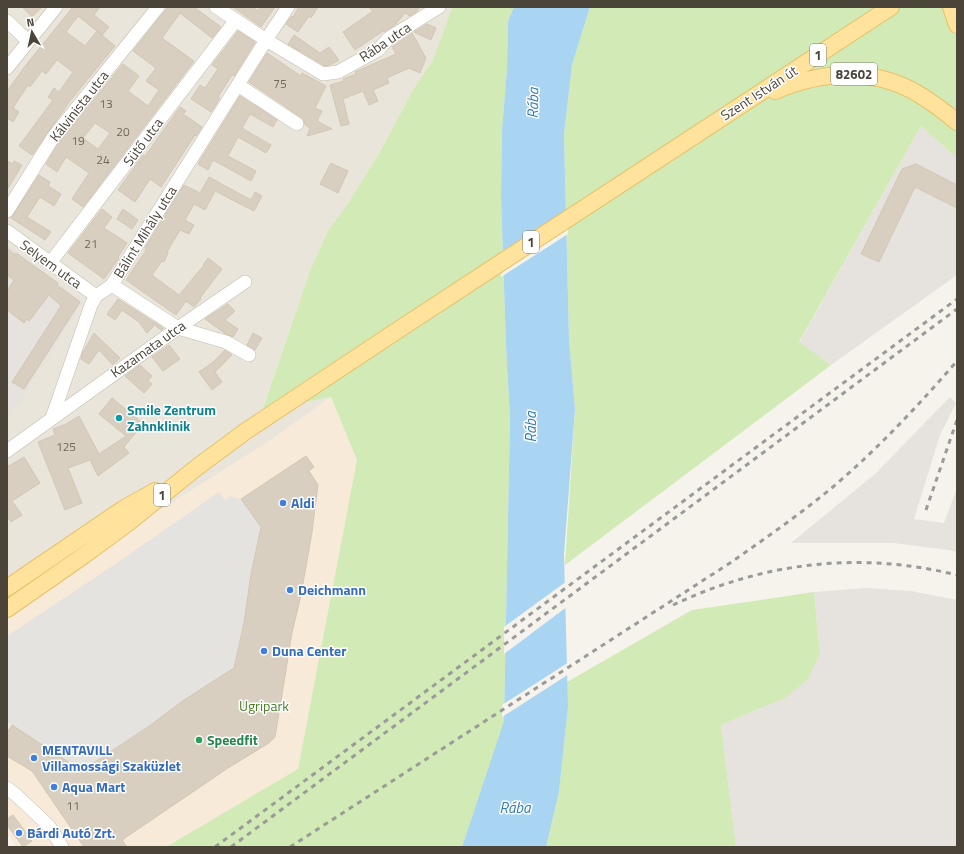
<svg xmlns="http://www.w3.org/2000/svg" width="964" height="854" font-family="'Titillium Web',sans-serif">
	<style>
		.residential { fill: #eae5da }
		.commercial { fill: #f7ead8 }
		.industrial { fill: #e6e2dd }
		.green { fill: #d2eab5 }
		.parking { fill: #e5e3e0 }
		.water { fill: #a9d4f2 }
		.pier { fill: #f6f3ec }
		.building { fill: #d8cfc1; stroke: #d3c7b4; fill-rule: evenodd }
		.lines { fill: none; stroke-linecap: round; stroke-linejoin: round }
		.minor-casing { stroke: #c2bbae; stroke-width: 14 }
		.major-casing { stroke: #e6c16a; stroke-width: 18 }
		.minor { stroke: #fff; stroke-width: 13 }
		.major { stroke: #ffe39c; stroke-width: 16 }
		.rail { stroke: #9a9a9a; stroke-width: 3; stroke-dasharray: 5 5; stroke-linecap: butt }
		.culture-dot { fill: #0f9aa8; stroke: #fff; stroke-width: 1.5 }
		.shop-dot { fill: #3f7fe0; stroke: #fff; stroke-width: 1.5 }
		.leisure-dot { fill: #2e9e5b; stroke: #fff; stroke-width: 1.5 }
		.labels { text-anchor: middle; stroke-width: 3; stroke-linejoin: round; paint-order: stroke }
		.number-label { font-size: 12px; fill: #6e675b }
		.shield { fill: #fff; stroke: #817c74; stroke-width: 1 }
		.shield-label { font-size: 13px; font-weight: bold; fill: #4b4439 }
		.street-label { font-size: 14px; fill: #4b4439; stroke: #fff }
		.culture-label { font-size: 14px; font-weight: bold; fill: #0d838f; stroke: #fff; text-anchor: start }
		.shop-label { font-size: 14px; font-weight: bold; fill: #366cbe; stroke: #fff; text-anchor: start }
		.park-label { font-size: 14px; fill: #4a7f2a; stroke: #fff }
		.leisure-label { font-size: 14px; font-weight: bold; fill: #27864d; stroke: #fff; text-anchor: start }
		.water-label { font-size: 15px; font-style: italic; fill: #2e7ab2; stroke: #fff }
	</style>
	<rect width="100%" height="100%" fill="#f6f3ec"/>
	<path class="residential" d="M 7,7 L 453,7 L 450,13 L 433,60 L 413,90 L 381,150 L 345,208 L 329,229 L 311,268 L 262,410 L 331,397 L 271,440 L 7,607 Z"/>
	<path class="commercial" d="M 331,397 L 357,460 L 298,769 L 166,847 L 17,847 L 7,834 L 7,607 L 271,440 Z"/>
	<g class="industrial">
		<path d="M 921,126 L 957,158 L 957,275 L 831,365 L 799,343 Z"/>
		<path d="M 7,245 L 83,302 L 7,422 Z"/>
		<path d="M 950,397 L 956,403 L 940,435 L 914,519 L 944,523 L 957,488 L 957,552 L 949,550 L 893,543 L 791,543 L 875,474 Z"/>
		<path d="M 866,588 L 911,591 L 957,600 L 957,847 L 736,847 L 721,725 L 785,698 L 820,654 L 814,592 Z"/>
	</g>
	<g class="green">
		<path d="M 453,7 L 514,7 L 508,21 L 507,69 L 502,131 L 501,196 L 506,346 L 510,417 L 504,722 L 462,847 L 166,847 L 298,769 L 357,460 L 331,397 L 262,411 L 311,268 L 329,229 L 345,208 L 381,150 L 413,90 L 433,60 L 450,13 Z"/>
		<path d="M 590,7 L 957,7 L 957,158 L 921,126 L 799,342 L 831,365 L 565,565 L 575,409 L 569,340 L 564,134 L 572,65 Z"/>
		<path d="M 814,592 L 820,654 L 808,679 L 785,698 L 721,725 L 736,847 L 546,847 L 559,792 L 568,707 L 567,682 L 692,610 Z"/>
	</g>
	<path class="parking" d="M 219,492 L 225,500 L 230,496 L 241,499 L 261,527 L 251,574 L 244,623 L 234,668 L 184,700 L 152,724 L 77,774 L 67,761 L 47,749 L 7,722 L 7,636 L 111,567 Z"/>
	<path class="water" d="M 514,7 L 590,7 L 572,65 L 564,134 L 569,340 L 575,409 L 564,554 L 568,707 L 559,792 L 546,847 L 462,847 L 504,721 L 510,417 L 506,346 L 501,196 L 502,131 L 507,69 L 508,21 Z"/>
	<g class="pier">
		<path d="M 567,209 L 568,234 L 501,277 L 501,252 Z"/>
		<path d="M 567,581 L 568,606 L 504,654 L 504,627 Z"/>
		<path d="M 569,662 L 569,674 L 502,717 L 502,705 Z"/>
	</g>
	<g class="building">
		<path d="M 22,7 L 42,7 L 32,17 Z"/>
		<path d="M 73,7 L 100,7 L 94,15 L 109,27 L 102,35 L 78,16 L 66,32 L 85,46 L 97,31 L 115,46 L 70,101 L 32,155 L 19,146 L 53,100 L 48,97 L 54,88 L 59,92 L 73,72 L 57,60 L 46,74 L 42,71 L 30,87 L 28,85 L 13,108 L 19,112 L 13,122 L 7,118 L 7,91 L 29,61 Z"/>
		<path d="M 168,7 L 194,7 L 221,27 L 212,38 L 180,13 L 162,38 L 194,61 L 83,207 L 72,199 L 89,173 L 66,157 L 57,172 L 46,164 L 60,141 L 123,64 L 139,76 L 128,91 L 148,106 L 159,90 L 146,81 L 156,68 L 133,51 ZM 95,123 L 110,133 L 98,149 L 83,138 Z"/>
		<path d="M 233,7 L 253,7 L 258,11 L 260,7 L 275,7 L 261,27 Z"/>
		<path d="M 299,7 L 318,7 L 311,18 L 309,16 L 298,32 L 286,24 L 292,16 L 293,17 Z"/>
		<path d="M 368,7 L 420,7 L 416,12 L 410,16 L 405,13 L 396,24 L 384,32 L 383,31 L 355,50 L 343,32 L 373,11 Z"/>
		<path d="M 427,24 L 436,28 L 431,40 L 414,32 Z"/>
		<path d="M 238,31 L 255,42 L 234,76 L 232,75 L 218,97 L 220,98 L 211,112 L 191,99 L 200,85 L 205,88 L 218,69 L 212,65 Z"/>
		<path d="M 412,33 L 426,58 L 420,73 L 409,68 L 387,78 L 389,83 L 373,90 L 378,101 L 369,105 L 363,91 L 343,99 L 349,124 L 341,126 L 330,85 L 344,81 L 343,79 L 356,74 L 355,72 L 396,54 L 392,47 Z"/>
		<path d="M 294,35 L 320,53 L 329,47 L 339,60 L 330,65 L 325,66 L 288,44 Z"/>
		<path d="M 267,53 L 301,76 L 302,73 L 326,86 L 315,108 L 322,111 L 317,121 L 332,129 L 307,136 L 310,128 L 305,125 L 304,121 L 302,118 L 249,82 Z"/>
		<path d="M 240,96 L 277,120 L 273,127 L 250,114 L 242,128 L 271,145 L 266,153 L 238,137 L 228,156 L 256,171 L 251,181 L 213,160 L 208,170 L 198,164 Z"/>
		<path d="M 180,107 L 186,111 L 183,114 L 202,127 L 196,136 L 195,135 L 161,187 L 150,179 L 135,202 L 118,190 L 143,155 L 145,156 Z"/>
		<path d="M 7,161 L 13,164 L 14,161 L 22,165 L 7,190 Z"/>
		<path d="M 331,163 L 348,171 L 338,193 L 320,184 Z"/>
		<path d="M 916,164 L 957,185 L 957,208 L 915,187 L 879,262 L 861,254 L 902,169 Z"/>
		<path d="M 39,175 L 50,182 L 48,186 L 61,194 L 54,206 L 40,197 L 27,217 L 51,232 L 45,240 L 11,218 Z"/>
		<path d="M 209,177 L 251,200 L 255,192 L 262,196 L 254,211 L 215,191 L 205,210 L 194,204 L 185,220 L 194,225 L 189,234 L 180,230 L 167,252 L 168,253 L 164,262 L 162,261 L 152,275 L 179,295 L 204,265 L 203,265 L 208,258 L 222,269 L 200,298 L 201,299 L 194,307 L 186,301 L 176,315 L 126,280 L 146,250 L 145,248 L 146,246 L 184,185 L 200,193 Z"/>
		<path d="M 102,209 L 112,217 L 104,228 L 127,243 L 118,257 L 119,258 L 104,279 L 68,253 Z"/>
		<path d="M 123,209 L 138,220 L 132,229 L 117,219 Z"/>
		<path d="M 7,248 L 15,255 L 16,253 L 58,283 L 57,285 L 80,302 L 24,389 L 12,382 L 61,306 L 49,295 L 29,321 L 27,319 L 24,323 L 7,310 L 7,291 L 14,280 L 7,275 Z"/>
		<path d="M 118,299 L 162,327 L 163,329 L 161,330 L 153,324 L 154,326 L 147,333 L 139,322 L 122,310 L 115,320 L 107,314 Z"/>
		<path d="M 228,304 L 235,311 L 225,320 L 238,329 L 233,337 L 226,334 L 205,319 Z"/>
		<path d="M 94,333 L 120,358 L 113,365 L 99,350 L 89,364 L 81,359 L 83,352 Z"/>
		<path d="M 253,333 L 262,338 L 255,350 L 247,345 Z"/>
		<path d="M 169,345 L 180,359 L 163,371 L 152,357 Z"/>
		<path d="M 225,350 L 232,355 L 215,372 L 222,382 L 212,390 L 199,372 L 212,363 Z"/>
		<path d="M 140,365 L 152,376 L 148,381 L 152,384 L 144,393 L 125,376 Z"/>
		<path d="M 112,398 L 140,421 L 134,428 L 137,431 L 124,447 L 129,453 L 98,476 L 90,460 L 68,468 L 82,503 L 65,510 L 38,442 L 55,435 L 53,429 L 66,424 L 79,416 L 99,454 L 126,436 L 99,414 Z"/>
		<path d="M 306,456 L 314,467 L 309,471 L 318,485 L 312,532 L 301,595 L 292,633 L 275,737 L 269,743 L 228,768 L 122,840 L 127,847 L 84,847 L 32,771 L 7,756 L 7,733 L 12,725 L 67,761 L 77,774 L 152,724 L 184,700 L 234,668 L 244,623 L 251,574 L 261,527 L 241,499 Z"/>
		<path d="M 24,457 L 40,483 L 12,501 L 22,515 L 11,522 L 7,516 L 7,467 Z"/>
		<path d="M 13,815 L 32,841 L 23,847 L 7,825 L 7,819 Z"/>
	</g>
	<g class="lines">
		<g class="minor-casing">
			<g id="minor">
				<path d="M 216,7 L 266,40 L 323,74 L 338,72 L 378,50 L 389,38 L 439,7"/>
				<path d="M 7,21 L 28,41"/>
				<path d="M 7,68 L 56,7"/>
				<path d="M 238,85 L 297,124"/>
				<path d="M 7,211 L 54,136 L 158,7"/>
				<path d="M 7,231 L 96,296"/>
				<path d="M 50,263 L 236,20"/>
				<path d="M 112,285 L 178,328 L 226,342 L 249,355"/>
				<path d="M 52,418 L 91,305 L 96,296 L 112,285 L 266,40 L 288,7"/>
				<path d="M 7,451 L 178,328 L 245,282"/>
				<path d="M 7,788 L 16,795 L 49,826 L 62,847"/>
			</g>
		</g>
		<g class="major-casing">
			<g id="major">
				<path d="M 951,7 L 957,25"/>
				<path d="M 775,91 C 823,71 874,67 920,95 C 933,103 945,112 957,122"/>
				<path d="M 7,588 L 123,509 L 155,491"/>
				<path d="M 7,609 L 83,556 L 128,523 L 196,468 L 246,431 L 395,332 L 891,7"/>
			</g>
		</g>
		<use href="#minor" class="minor"/>
		<use href="#major" class="major"/>
		<g class="rail">
			<path d="M 926,510 L 957,420"/>
			<path d="M 673,605 C 764,562 859,551 957,575"/>
			<path d="M 215,847 L 957,299"/>
			<path d="M 231,847 L 957,309"/>
			<path d="M 290,847 L 730,563 C 763,540 796,517 828,491 C 875,452 917,407 957,361"/>
		</g>
	</g>
	<circle class="culture-dot" cx="119" cy="418" r="4"/>
	<g class="shop-dot">
		<circle cx="283" cy="503" r="4"/>
		<circle cx="290" cy="590" r="4"/>
		<circle cx="264" cy="651" r="4"/>
		<circle cx="34" cy="758" r="4"/>
		<circle cx="54" cy="787" r="4"/>
		<circle cx="19" cy="833" r="4"/>
	</g>
	<circle class="leisure-dot" cx="199" cy="740" r="4"/>
	<g class="labels">
		<g class="number-label">
			<text x="280" y="88">75</text>
			<text x="106" y="108">13</text>
			<text x="123" y="136">20</text>
			<text x="78" y="145">19</text>
			<text x="103" y="164">24</text>
			<text x="91" y="248">21</text>
			<text x="66" y="451">125</text>
			<text x="73" y="810">11</text>
		</g>
		<g class="shield">
			<rect x="810" y="44" width="16" height="22" rx="3"/>
			<rect x="831" y="63" width="46" height="22" rx="3"/>
			<rect x="523" y="231" width="16" height="22" rx="3"/>
			<rect x="154" y="484" width="16" height="22" rx="3"/>
		</g>
		<g class="shield-label">
			<text x="818" y="60">1</text>
			<text x="854" y="79">82602</text>
			<text x="531" y="247">1</text>
			<text x="162" y="500">1</text>
		</g>
		<g class="street-label">
			<text transform="translate(385 42) rotate(-34)" y="5">Rába utca</text>
			<text transform="translate(759 93) rotate(-33)" y="5">Szent István út</text>
			<text transform="translate(79 106) rotate(-52)" y="5">Kálvinista utca</text>
			<text transform="translate(143 142) rotate(-53)" y="5">Sütő utca</text>
			<text transform="translate(145 232) rotate(-58)" y="5">Bálint Mihály utca</text>
			<text transform="translate(51 264) rotate(36)" y="5">Selyem utca</text>
			<text transform="translate(148 349) rotate(-35)" y="5">Kazamata utca</text>
		</g>
		<g class="culture-label">
			<text x="127" y="415">Smile Zentrum<tspan x="127" dy="16">Zahnklinik</tspan></text>
		</g>
		<g class="shop-label">
			<text x="291" y="508">Aldi</text>
			<text x="298" y="595">Deichmann</text>
			<text x="272" y="656">Duna Center</text>
			<text x="42" y="755">MENTAVILL<tspan x="42" dy="16">Villamossági Szaküzlet</tspan></text>
			<text x="62" y="792">Aqua Mart</text>
			<text x="27" y="838">Bárdi Autó Zrt.</text>
		</g>
		<g class="park-label">
			<text x="264" y="711">Ugripark</text>
		</g>
		<g class="leisure-label">
			<text x="207" y="745">Speedfit</text>
		</g>
		<g class="water-label">
			<text transform="translate(533 103) rotate(-89)" y="5">Rába</text>
			<text transform="translate(531 427) rotate(-90)" y="5">Rába</text>
			<text x="515" y="813">Rába</text>
		</g>
	</g>
	<rect width="964" height="854" fill="none" stroke="#4b4439" stroke-width="16"/>
	<g transform="translate(32 32) rotate(351)" stroke="#ffffff" stroke-width="3" paint-order="stroke">
	<path d="M0-3L7 15L0 10L-7 15Z" fill="#4b4439"/>
	<text y="-6" font-size="11" font-weight="bold" text-anchor="middle" fill="#4b4439">N</text>
	</g>
</svg>
